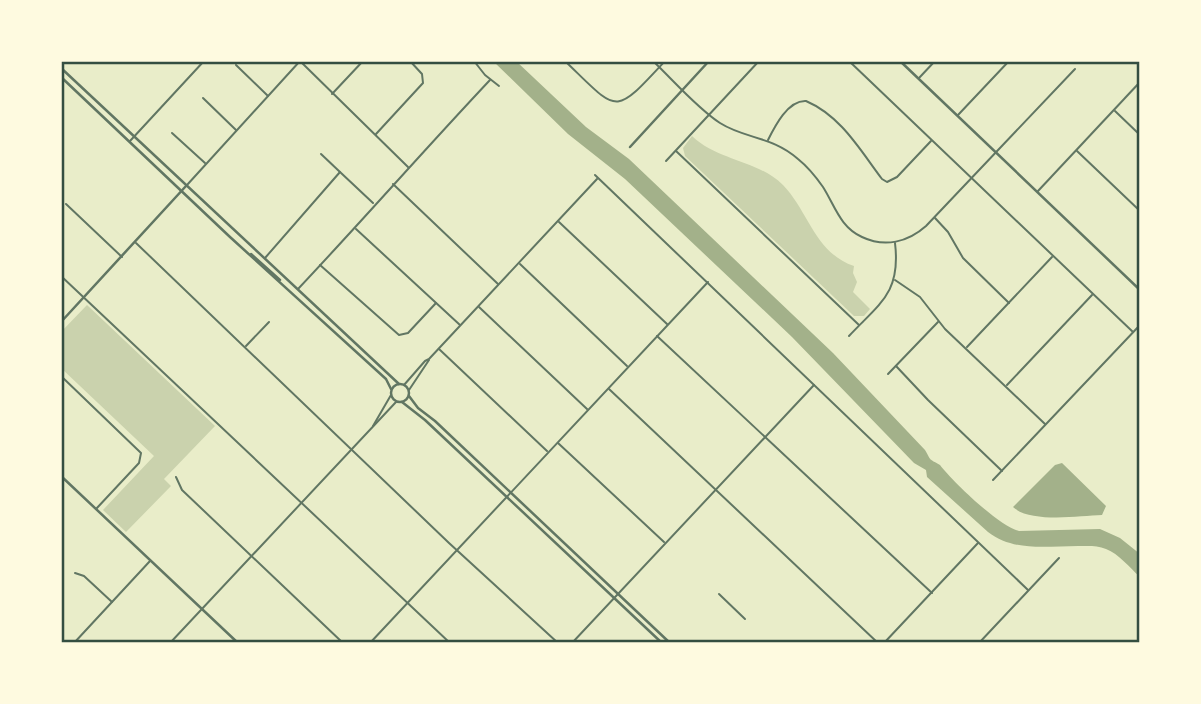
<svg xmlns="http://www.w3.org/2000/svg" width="1201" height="704" font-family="'Roboto Condensed',sans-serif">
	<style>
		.green { fill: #cad2ad }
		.water { fill: #a3b18a }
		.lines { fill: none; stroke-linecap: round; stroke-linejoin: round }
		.minor { stroke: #617663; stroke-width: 2 }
		.tertiary { stroke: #617663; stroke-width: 2.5 }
		.neatline { fill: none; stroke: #344e41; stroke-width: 2.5 }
	</style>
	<rect width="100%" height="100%" fill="#e9edc9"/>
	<g class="green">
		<path d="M 692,136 C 718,161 758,160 783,185 C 809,212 815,253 854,266 L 853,273 L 857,282 L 853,292 L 870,309 L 864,316 L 854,316 L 685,156 L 683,148 Z"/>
		<path d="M 87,305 L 215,426 L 164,479 L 171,486 L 126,532 L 103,510 L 154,456 L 61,368 L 61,332 Z"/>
	</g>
	<g class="water">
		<path d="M 493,61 L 516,61 L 586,127 L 629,159 L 833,353 L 925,450 C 932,462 928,458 940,465 C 952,481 1000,527 1019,531 L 1100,529 L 1120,538 L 1140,554 L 1140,577 C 1129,567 1119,554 1106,549 C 1097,545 1087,546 1078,546 C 1046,546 1014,552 988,532 L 927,477 L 926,470 L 914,463 L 792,337 L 625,179 L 568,134 Z"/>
		<path d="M 1062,463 L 1106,506 L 1102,515 C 1078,516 1030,523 1013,507 L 1055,465 Z"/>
	</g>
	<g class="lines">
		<g class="minor">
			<path d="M 300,61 L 408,167"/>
			<path d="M 474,61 L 485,75 L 499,86"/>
			<path d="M 565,61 C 619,113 613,117 665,61"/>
			<path d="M 653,61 C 673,80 698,109 720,123 C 745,139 772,136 798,159 C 808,167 816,177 823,187 C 835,206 840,227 862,237 C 885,248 908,242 926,226 L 1075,69"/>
			<path d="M 849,61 L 1133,332"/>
			<path d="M 61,62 L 62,61"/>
			<path d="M 236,65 L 268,96"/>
			<path d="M 919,78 L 935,61"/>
			<path d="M 332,94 L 363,61"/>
			<path d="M 203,98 L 236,130"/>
			<path d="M 1115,111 L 1140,135"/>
			<path d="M 958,115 L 1009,61"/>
			<path d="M 172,133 L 205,163"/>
			<path d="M 376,134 L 423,83 L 422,74 L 410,61"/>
			<path d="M 768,140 C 775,126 788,100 806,101 C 841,116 860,150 882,179 L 887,182 L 897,177 L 931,141"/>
			<path d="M 130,141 L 204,61"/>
			<path d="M 676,151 L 859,325"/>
			<path d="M 1077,151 L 1140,211"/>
			<path d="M 321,154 L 340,172"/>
			<path d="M 666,161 L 759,61"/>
			<path d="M 595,175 L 1028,590"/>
			<path d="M 393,184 L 498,284"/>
			<path d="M 187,185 L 300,61"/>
			<path d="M 1038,191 L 1140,82"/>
			<path d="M 66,204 L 122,257"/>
			<path d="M 935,218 L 948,232 L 963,258 L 1009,303"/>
			<path d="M 559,222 L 667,324"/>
			<path d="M 356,229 L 460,325"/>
			<path d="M 136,243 L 449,543 L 558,643"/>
			<path d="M 265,258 L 340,172 L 373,203"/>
			<path d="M 520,264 L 627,366"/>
			<path d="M 320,265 L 399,335 L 408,333 L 436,303"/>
			<path d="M 61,276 L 450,643"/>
			<path d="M 895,280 L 920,297 L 945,329 L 1045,424"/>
			<path d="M 298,289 C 363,220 425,149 490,80"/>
			<path d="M 479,307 L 587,409"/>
			<path d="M 657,336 L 932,593"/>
			<path d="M 849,336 C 880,303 901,293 895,243"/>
			<path d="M 246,346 L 269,322"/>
			<path d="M 967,347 L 1052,257"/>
			<path d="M 439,349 L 547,451"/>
			<path d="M 896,366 L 928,400 L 1002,471"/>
			<path d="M 888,374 L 938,322"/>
			<path d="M 61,376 L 141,453 L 139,463 L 96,509"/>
			<path d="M 404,385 L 425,361 L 429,359 L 597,179"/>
			<path d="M 1007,385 L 1092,295"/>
			<path d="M 609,389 L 878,643"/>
			<path d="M 409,390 L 429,360"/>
			<path d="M 373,426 L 391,395"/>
			<path d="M 558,443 L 664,542"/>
			<path d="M 176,477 L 182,490 L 343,643"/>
			<path d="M 993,480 L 1140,325"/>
			<path d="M 75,573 L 84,576 L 112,602"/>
			<path d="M 719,594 L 745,619"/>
			<path d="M 74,643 L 150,561"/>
			<path d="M 170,643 L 396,402"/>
			<path d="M 370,643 L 708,282"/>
			<path d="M 572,643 L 814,385"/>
			<path d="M 884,643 L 978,543"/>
			<path d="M 979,643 L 1059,558"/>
		</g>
		<g class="tertiary">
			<path d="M 900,61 L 1140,290"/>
			<path d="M 61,68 L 399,384"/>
			<path d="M 61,77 L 230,237 L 386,379 L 391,389"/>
			<path d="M 630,147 L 709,61"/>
			<path d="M 251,254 L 280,280"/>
			<path d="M 61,322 L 186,186"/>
			<circle cx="400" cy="393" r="9"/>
			<path d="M 409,396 L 418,408 L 435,421 L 670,643"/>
			<path d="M 402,402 L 425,420 L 662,643"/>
			<path d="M 61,476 L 238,643"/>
		</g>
	</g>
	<rect width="1201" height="704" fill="none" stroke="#fefae0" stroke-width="126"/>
	<rect x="63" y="63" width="1075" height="578" class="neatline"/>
</svg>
